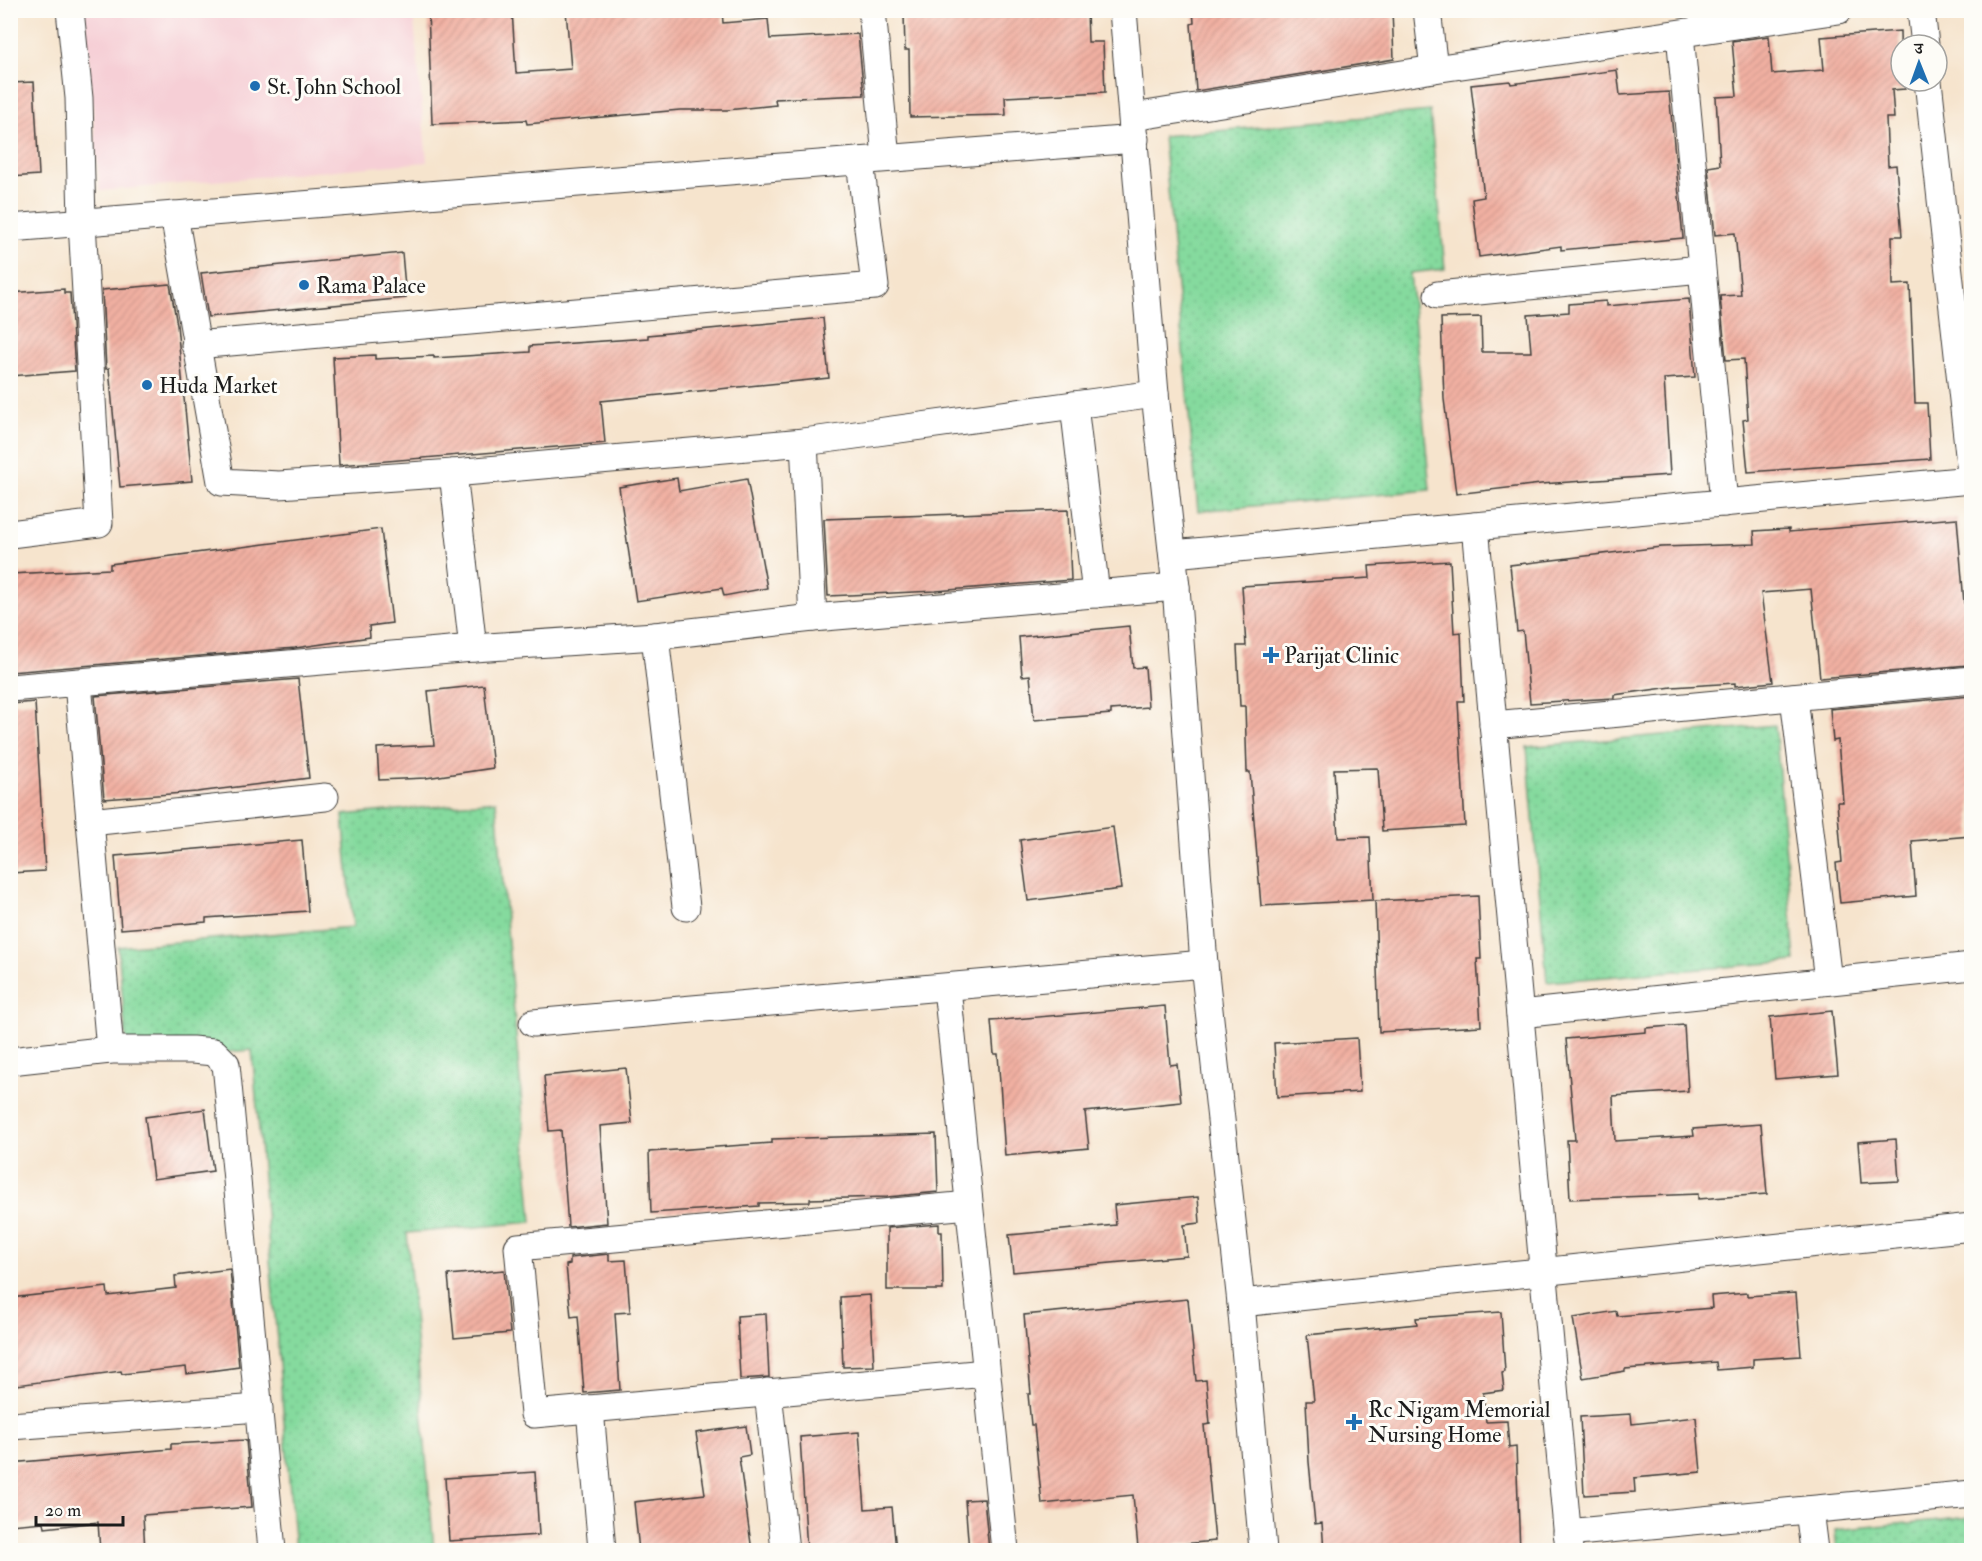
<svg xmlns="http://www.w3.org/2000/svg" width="1982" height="1561" font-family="'IM FELL Double Pica','Noto Serif Devanagari',serif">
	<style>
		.built { fill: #f6cfd6 }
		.grass { fill: url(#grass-dots); stroke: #507b5d; stroke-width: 1.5 }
		.building { fill: url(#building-hatch) }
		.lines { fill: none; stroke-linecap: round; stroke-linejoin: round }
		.minor-casing { stroke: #3d3a37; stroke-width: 29 }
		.minor { stroke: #fff; stroke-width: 27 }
		.poi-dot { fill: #1f6fb2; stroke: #fdfcf7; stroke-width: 2 }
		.labels { text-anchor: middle; stroke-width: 6; stroke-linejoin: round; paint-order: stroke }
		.poi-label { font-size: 22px; fill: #1c1c1c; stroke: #fdfcf7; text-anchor: start }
	</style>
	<defs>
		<pattern id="grass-dots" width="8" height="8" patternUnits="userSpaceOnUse" patternTransform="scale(1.5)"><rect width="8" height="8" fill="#85da9e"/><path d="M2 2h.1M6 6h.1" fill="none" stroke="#72ba88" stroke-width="1.8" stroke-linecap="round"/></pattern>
		<pattern id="building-hatch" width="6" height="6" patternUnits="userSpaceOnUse" patternTransform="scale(1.5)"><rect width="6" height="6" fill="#f1b0a2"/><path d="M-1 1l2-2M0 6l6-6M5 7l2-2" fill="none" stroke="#ce978b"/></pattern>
	</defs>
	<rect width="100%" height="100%" fill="#fdfcf7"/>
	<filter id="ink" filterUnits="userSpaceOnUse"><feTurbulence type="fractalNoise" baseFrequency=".0167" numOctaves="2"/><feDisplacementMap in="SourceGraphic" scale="12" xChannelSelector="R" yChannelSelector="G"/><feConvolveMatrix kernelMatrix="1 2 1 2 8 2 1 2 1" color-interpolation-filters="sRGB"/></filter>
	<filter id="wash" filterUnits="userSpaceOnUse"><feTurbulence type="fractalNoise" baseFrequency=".008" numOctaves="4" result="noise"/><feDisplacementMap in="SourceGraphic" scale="24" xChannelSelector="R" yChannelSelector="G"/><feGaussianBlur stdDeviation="1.35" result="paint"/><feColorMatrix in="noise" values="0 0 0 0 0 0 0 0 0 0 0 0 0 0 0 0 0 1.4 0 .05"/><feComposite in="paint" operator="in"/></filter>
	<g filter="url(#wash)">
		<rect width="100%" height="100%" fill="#f6e4cd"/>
		<path class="built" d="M 84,11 L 413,11 L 427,162 L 100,191 Z"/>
		<g class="grass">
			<path d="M 1430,111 L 1445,269 L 1410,273 L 1430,490 L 1198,511 L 1163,136 Z"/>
			<path d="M 1775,725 L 1795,961 L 1547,982 L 1527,747 Z"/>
			<path d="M 496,801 L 532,1222 L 407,1233 L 434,1550 L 295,1550 L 252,1050 L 128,1060 L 118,947 L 353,927 L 343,815 Z"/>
			<path d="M 1971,1517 L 1971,1550 L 1837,1550 L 1835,1530 Z"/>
		</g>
		<g id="blocks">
			<g class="building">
				<path d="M 428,10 L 512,10 L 516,73 L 571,69 L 566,10 L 722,10 L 723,23 L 768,19 L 770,39 L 858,34 L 864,95 L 775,99 L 776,105 L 727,110 L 680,110 L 527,124 L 526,120 L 432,124 Z"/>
				<path d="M 1016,10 L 1087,10 L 1088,42 L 1103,42 L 1105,92 L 1005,97 L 1006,115 L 910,117 L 909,50 L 905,50 L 904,14 Z"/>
				<path d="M 1193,10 L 1392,10 L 1394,59 L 1196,91 L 1191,24 L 1194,23 Z"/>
				<path d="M 1900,31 L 1901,81 L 1904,81 L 1905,89 L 1892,90 L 1894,118 L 1886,118 L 1888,166 L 1896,165 L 1902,236 L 1892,236 L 1893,285 L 1910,284 L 1915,403 L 1927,403 L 1930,459 L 1748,472 L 1743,420 L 1748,419 L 1744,359 L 1726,360 L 1720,296 L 1741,295 L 1735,233 L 1715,235 L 1708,167 L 1720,165 L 1716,97 L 1737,96 L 1732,41 L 1769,36 L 1772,74 L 1824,70 L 1821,37 Z"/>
				<path d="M 1617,70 L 1620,95 L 1669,92 L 1683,238 L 1561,250 L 1561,246 L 1479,257 L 1472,199 L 1484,197 L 1471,85 L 1510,81 L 1511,84 Z"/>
				<path d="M 34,82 L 39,175 L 10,177 L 10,83 Z"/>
				<path d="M 402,253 L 406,298 L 208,317 L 201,273 Z"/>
				<path d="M 170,284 L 177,325 L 192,481 L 120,487 L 109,368 L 106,369 L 102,290 Z"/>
				<path d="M 64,289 L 64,293 L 70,293 L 75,371 L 10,376 L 10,293 Z"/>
				<path d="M 1689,299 L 1695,377 L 1664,379 L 1670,475 L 1541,484 L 1456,494 L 1444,399 L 1441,318 L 1481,317 L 1482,352 L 1531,352 L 1528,315 L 1569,312 L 1569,304 L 1606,301 L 1606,306 Z"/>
				<path d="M 823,318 L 829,378 L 601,401 L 605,443 L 339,465 L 333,357 L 375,355 L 375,359 L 434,356 L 434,358 L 530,352 L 530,346 L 648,338 L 648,335 Z"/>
				<path d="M 677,478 L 679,491 L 747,479 L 767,588 L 724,596 L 722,588 L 636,601 L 619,487 Z"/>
				<path d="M 1068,510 L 1071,580 L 936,591 L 828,596 L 824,519 Z"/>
				<path d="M 1957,518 L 1964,603 L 1971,602 L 1971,656 L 1967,656 L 1968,665 L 1820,678 L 1811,589 L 1761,593 L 1773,682 L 1735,686 L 1735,683 L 1672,687 L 1614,695 L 1614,698 L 1530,703 L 1523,631 L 1517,632 L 1510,565 L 1661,547 L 1755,544 L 1754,531 L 1789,529 L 1789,532 Z"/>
				<path d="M 381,529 L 392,623 L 369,626 L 370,637 L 295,648 L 10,672 L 10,574 L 110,569 L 110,564 Z"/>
				<path d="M 1450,561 L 1454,633 L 1461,632 L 1464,701 L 1458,701 L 1465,826 L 1382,831 L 1378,768 L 1334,769 L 1338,838 L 1370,837 L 1373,900 L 1261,906 L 1250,772 L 1247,772 L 1245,706 L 1240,706 L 1237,646 L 1246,646 L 1242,586 L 1370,578 L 1369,566 Z"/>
				<path d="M 1129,626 L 1133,668 L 1145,667 L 1148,707 L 1111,710 L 1111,714 L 1034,720 L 1030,675 L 1022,676 L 1019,637 Z"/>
				<path d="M 298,679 L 309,778 L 197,792 L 104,799 L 95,696 Z"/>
				<path d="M 484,685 L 493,768 L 426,778 L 379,780 L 377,748 L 434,745 L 428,691 Z"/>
				<path d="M 1971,696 L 1971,836 L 1912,841 L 1916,896 L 1840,903 L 1836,863 L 1842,862 L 1837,802 L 1843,802 L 1838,740 L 1833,741 L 1830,709 Z"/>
				<path d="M 35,702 L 45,871 L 10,873 L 10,704 Z"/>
				<path d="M 1113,827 L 1121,889 L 1028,901 L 1020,840 Z"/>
				<path d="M 302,840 L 308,911 L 206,918 L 206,922 L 121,929 L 115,856 Z"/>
				<path d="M 1478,896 L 1481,959 L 1477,959 L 1481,1026 L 1379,1032 L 1375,901 Z"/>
				<path d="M 1165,1006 L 1170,1065 L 1177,1064 L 1181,1102 L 1085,1112 L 1089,1148 L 1005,1156 L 998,1054 L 994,1054 L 991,1021 Z"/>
				<path d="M 1832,1011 L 1838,1074 L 1775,1079 L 1770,1017 Z"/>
				<path d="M 1684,1025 L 1688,1091 L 1613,1096 L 1615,1141 L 1694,1136 L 1693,1129 L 1761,1124 L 1767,1194 L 1698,1199 L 1698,1194 L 1570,1199 L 1567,1140 L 1575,1140 L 1566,1039 L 1646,1032 L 1646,1028 Z"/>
				<path d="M 1357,1038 L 1360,1092 L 1277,1097 L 1274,1043 Z"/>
				<path d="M 626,1068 L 632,1123 L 600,1126 L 607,1223 L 568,1227 L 561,1130 L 549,1131 L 544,1076 Z"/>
				<path d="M 205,1109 L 213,1171 L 153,1179 L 145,1117 Z"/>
				<path d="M 936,1134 L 938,1192 L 887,1197 L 810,1199 L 810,1202 L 759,1203 L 759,1206 L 651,1213 L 649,1152 L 772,1143 L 772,1139 Z"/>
				<path d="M 1896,1139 L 1899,1181 L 1861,1183 L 1858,1142 Z"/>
				<path d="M 1198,1197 L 1200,1223 L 1184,1225 L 1187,1256 L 1013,1272 L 1009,1235 L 1116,1225 L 1114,1205 Z"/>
				<path d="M 939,1224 L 939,1232 L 942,1232 L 943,1290 L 887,1290 L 887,1228 Z"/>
				<path d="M 609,1254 L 609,1261 L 626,1260 L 630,1312 L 615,1313 L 620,1390 L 584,1393 L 578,1316 L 571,1317 L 566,1265 L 570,1264 L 570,1258 Z"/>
				<path d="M 230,1269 L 239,1367 L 187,1374 L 186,1367 L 122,1374 L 121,1371 L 10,1386 L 10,1298 L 107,1287 L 108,1296 L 176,1288 L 175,1276 Z"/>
				<path d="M 504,1270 L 510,1333 L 454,1338 L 448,1275 Z"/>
				<path d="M 1747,1293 L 1747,1296 L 1796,1293 L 1801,1356 L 1753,1359 L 1753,1367 L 1717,1370 L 1716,1362 L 1625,1369 L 1625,1371 L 1583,1378 L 1573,1318 L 1616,1311 L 1617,1316 L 1712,1308 L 1711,1296 Z"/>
				<path d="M 870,1295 L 874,1366 L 843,1367 L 840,1297 Z"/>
				<path d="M 1188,1299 L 1196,1381 L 1206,1380 L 1210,1424 L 1204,1425 L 1215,1541 L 1138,1548 L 1133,1495 L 1042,1504 L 1034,1425 L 1031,1425 L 1028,1394 L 1031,1394 L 1024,1315 Z"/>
				<path d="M 1501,1312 L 1505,1372 L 1502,1373 L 1504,1390 L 1483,1393 L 1486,1422 L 1507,1421 L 1509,1448 L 1516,1447 L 1520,1551 L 1324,1551 L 1322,1523 L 1315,1524 L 1309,1462 L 1306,1401 L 1314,1401 L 1307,1335 L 1417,1324 L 1416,1318 Z"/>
				<path d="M 766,1314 L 769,1377 L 740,1379 L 737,1316 Z"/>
				<path d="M 1631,1414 L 1632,1424 L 1696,1417 L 1701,1472 L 1634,1478 L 1635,1492 L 1584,1495 L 1580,1417 Z"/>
				<path d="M 746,1426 L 750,1455 L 739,1457 L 752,1551 L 639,1551 L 634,1502 L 705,1494 L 696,1433 Z"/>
				<path d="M 859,1432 L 865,1509 L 892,1507 L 896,1551 L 807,1551 L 800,1437 Z"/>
				<path d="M 246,1440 L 252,1507 L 143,1515 L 145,1551 L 100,1551 L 98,1522 L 45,1528 L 44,1522 L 10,1525 L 10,1463 L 171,1449 L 171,1444 Z"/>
				<path d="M 535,1472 L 539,1535 L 449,1541 L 445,1478 Z"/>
				<path d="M 984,1499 L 989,1551 L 969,1551 L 965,1500 Z"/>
			</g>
		</g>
	</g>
	<g filter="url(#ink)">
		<use href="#blocks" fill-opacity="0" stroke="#3d3a37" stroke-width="1.5"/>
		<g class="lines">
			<g class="minor-casing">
				<g id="minor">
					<path d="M 872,10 L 886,158"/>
					<path d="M 1123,10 L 1155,394 L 1176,587 L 1204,964 L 1241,1303 L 1263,1550"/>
					<path d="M 1427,10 L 1434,69"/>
					<path d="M 1921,10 L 1925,45"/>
					<path d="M 1680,34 L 1724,503"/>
					<path d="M 1928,81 L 1972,482"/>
					<path d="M 1133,117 L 1434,69 L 1839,10"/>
					<path d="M 174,215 L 221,482 L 279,485 L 453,473 L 804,442 L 813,618"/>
					<path d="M 10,228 L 1135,139"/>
					<path d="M 1438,295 L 1701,269"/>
					<path d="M 195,345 L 875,286 L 860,161"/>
					<path d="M 1074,405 L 1096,594"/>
					<path d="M 804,442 L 1155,394"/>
					<path d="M 453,473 L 473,648"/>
					<path d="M 1475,526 L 1569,1550"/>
					<path d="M 10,534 L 99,523 L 82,222 L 79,98 L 70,10"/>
					<path d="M 1173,554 L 1971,480"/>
					<path d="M 655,636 L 686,907"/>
					<path d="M 78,683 L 110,1050"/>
					<path d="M 10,688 L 473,648 L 655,636 L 813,618 L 1176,587"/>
					<path d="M 1794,697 L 1828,981"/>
					<path d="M 1493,725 L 1972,680"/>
					<path d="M 90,822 L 325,797"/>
					<path d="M 947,988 L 1005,1550"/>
					<path d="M 1520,1014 L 1972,966"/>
					<path d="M 533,1023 L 1204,964"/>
					<path d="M 10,1061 L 110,1050 L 192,1050 L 214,1052 L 226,1064 L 272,1550"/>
					<path d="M 969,1205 L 518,1247 L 534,1414 L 986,1373"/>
					<path d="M 1241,1303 L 1972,1227"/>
					<path d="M 768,1392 L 785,1550"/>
					<path d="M 590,1409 L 602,1550"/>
					<path d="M 10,1426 L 259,1408"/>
					<path d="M 1809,1510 L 1814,1550"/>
					<path d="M 1567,1533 L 1972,1494"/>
				</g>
			</g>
			<use href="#minor" class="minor"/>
		</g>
	</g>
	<g class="poi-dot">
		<circle cx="255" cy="86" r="6"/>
		<circle cx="304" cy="285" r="6"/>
		<circle cx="147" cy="385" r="6"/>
		<path d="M1268 646h6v6h6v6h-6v6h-6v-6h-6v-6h6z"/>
		<path d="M1351 1413h6v6h6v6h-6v6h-6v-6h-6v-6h6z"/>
	</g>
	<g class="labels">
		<g class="poi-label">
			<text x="267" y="94">St. John School</text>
			<text x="316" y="293">Rama Palace</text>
			<text x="159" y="393">Huda Market</text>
			<text x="1284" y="663">Parijat Clinic</text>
			<text x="1368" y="1417">Rc Nigam Memorial<tspan x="1368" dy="25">Nursing Home</tspan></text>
		</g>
	</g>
	<rect width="1982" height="1561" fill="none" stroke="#fdfcf7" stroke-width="36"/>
	<g transform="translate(1919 63) rotate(359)"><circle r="28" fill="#fdfcf7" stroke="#a3a29f" stroke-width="1.5"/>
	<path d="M0-4.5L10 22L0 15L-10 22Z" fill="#1f6fb2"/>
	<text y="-9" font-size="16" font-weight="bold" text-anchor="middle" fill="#1c1c1c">उ</text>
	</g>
	<path d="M36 1516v9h87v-9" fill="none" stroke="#1c1c1c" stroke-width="3"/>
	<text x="45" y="1516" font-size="18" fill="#1c1c1c" stroke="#fdfcf7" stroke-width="4.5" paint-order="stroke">20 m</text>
</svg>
